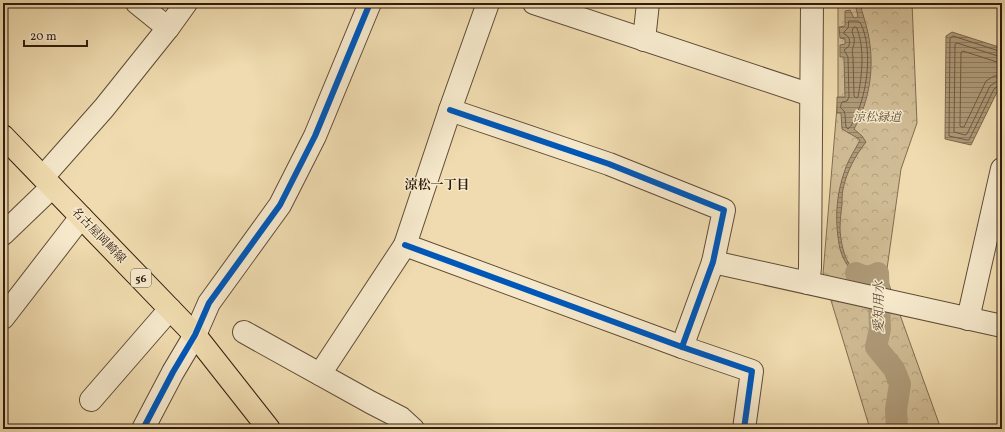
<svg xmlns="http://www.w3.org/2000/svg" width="1005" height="432" font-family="Vollkorn,'Noto Serif JP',serif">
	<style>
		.park { fill: url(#park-crowns); stroke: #806c51 }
		.water { fill: url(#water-rules); stroke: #7c684e }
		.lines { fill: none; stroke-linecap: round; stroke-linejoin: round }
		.shore { stroke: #6f5b43; stroke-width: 1 }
		.canal { stroke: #ae9a78; stroke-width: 22 }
		.street-casing { stroke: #604c36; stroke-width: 24 }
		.primary-casing { stroke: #301c0e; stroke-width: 24 }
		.street { stroke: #f5e8cb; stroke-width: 22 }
		.primary { stroke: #efdbaf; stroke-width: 22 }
		.cycleway-casing { stroke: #f5e8cb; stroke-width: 8 }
		.cycleway { stroke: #0057b8; stroke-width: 6 }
		.labels { text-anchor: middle; stroke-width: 3; stroke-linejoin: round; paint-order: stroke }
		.shield { fill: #f5e8cb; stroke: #6b5947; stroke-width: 1 }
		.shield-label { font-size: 11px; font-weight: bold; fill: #301c0e }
		.park-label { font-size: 12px; font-style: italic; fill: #604c36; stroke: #f5e8cb }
		.street-label { font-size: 12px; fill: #301c0e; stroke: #f5e8cb }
		.neighbourhood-label { font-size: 13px; font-weight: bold; fill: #301c0e; stroke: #f5e8cb }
		.water-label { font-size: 13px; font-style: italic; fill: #5c4833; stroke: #f5e8cb }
	</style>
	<defs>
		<pattern id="park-crowns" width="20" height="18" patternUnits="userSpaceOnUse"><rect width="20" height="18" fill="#cfbb94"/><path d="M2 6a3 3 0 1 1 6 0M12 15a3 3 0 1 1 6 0" fill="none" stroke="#b2a07e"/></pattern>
		<pattern id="water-rules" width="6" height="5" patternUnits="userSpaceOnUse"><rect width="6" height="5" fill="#ae9a78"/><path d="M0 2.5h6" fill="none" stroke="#8e7d61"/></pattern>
	</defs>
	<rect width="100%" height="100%" fill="#efdbaf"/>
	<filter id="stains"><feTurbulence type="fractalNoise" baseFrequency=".005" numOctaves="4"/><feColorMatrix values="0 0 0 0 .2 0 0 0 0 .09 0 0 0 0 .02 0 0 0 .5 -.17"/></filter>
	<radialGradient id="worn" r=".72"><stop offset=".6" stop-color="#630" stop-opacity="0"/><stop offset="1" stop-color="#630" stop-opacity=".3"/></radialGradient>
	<path class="park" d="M 838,3 L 912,3 L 917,123 L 901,169 L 886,276 L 941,429 L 870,429 L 823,274 L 838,95 Z"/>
	<g class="water">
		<path d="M 855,3 L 860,3 C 862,13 866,23 868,33 C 875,66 870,100 854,129 L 862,136 L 866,142 C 855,156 847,171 843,189 C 842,194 842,199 842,204 C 841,212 840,221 840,229 C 841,247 847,278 871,274 L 872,267 C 878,263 881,266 885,271 C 883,282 863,280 856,275 C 850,271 843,259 841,252 C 839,248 839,242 838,237 C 835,215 837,192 845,170 C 848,160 855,150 860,140 C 855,136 848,133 842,129 L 841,113 L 837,113 L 837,97 L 845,97 L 844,57 L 840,57 L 840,45 L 845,44 L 845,39 L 840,38 L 839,27 L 845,26 L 845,11 L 850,10 L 854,18 L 858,17 Z"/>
		<path d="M 952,32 L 1002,48 L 1002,92 L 998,90 L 971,145 L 945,139 L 946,36 Z"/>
	</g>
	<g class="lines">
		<g class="shore">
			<path d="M 849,21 C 851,21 857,21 858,21 C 861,22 862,27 863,29 C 872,55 867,91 856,116 C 854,120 852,126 848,129 L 846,127 C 845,123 846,115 844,111 C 841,107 839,110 842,102 L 847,101 L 849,97 L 848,57 L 844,50 L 849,46 C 850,41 850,36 844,34 L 844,32 L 848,28 Z"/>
			<path d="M 855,27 L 857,28 C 865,50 862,74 858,97 L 856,98 L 854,96 L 853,57 C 850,47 858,44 852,32 L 853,28 Z"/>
			<path d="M 1002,52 L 953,36 L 950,38 L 949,136 L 967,140 L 969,140 L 994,89 L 998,86 L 1002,87"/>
			<path d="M 1002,57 L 998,56 L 957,43 L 955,44 L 954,132 L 965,135 L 967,134 L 990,86 L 996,82 L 1002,82"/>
			<path d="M 1002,63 L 997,62 L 963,51 L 961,52 L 960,126 L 961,127 L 964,127 L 986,81 L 994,76 L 1002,76"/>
		</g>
		<path class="canal" d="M 856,273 C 864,277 871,278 878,273 L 880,329 L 876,347 L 894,369 L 900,384 L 896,410 L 897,429"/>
		<g class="street-casing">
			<g id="street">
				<path d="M 137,3 L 168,28"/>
				<path d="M 534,3 L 811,95"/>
				<path d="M 644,40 L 648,3"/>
				<path d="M 450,110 L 609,164 L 724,210 L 713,262 L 682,347"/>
				<path d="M 43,177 L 104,108 L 168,28 L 186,3"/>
				<path d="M 3,234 L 52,187"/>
				<path d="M 405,245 L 682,347 L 752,371 L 744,429"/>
				<path d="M 713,262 L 1002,326"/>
				<path d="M 808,283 L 810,268 L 812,3"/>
				<path d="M 3,318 L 81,217"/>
				<path d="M 968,319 L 1002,169"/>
				<path d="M 244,332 L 370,402 L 401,418 L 413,429"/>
				<path d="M 320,374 L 405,245 L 450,110 L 488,3"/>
				<path d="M 91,400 L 170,309"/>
				<path d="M 143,429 L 173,372 L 195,335 L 209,303 L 280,205 L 315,136 L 370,3"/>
			</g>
		</g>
		<g class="primary-casing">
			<path id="primary" d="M 3,136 L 195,335 L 269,429"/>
		</g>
		<use href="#street" class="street"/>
		<use href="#primary" class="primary"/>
		<g class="cycleway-casing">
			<g id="cycleway">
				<path d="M 450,110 L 609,164 L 724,210 L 713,262 L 682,347"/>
				<path d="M 405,245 L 682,347 L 752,371 L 744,429"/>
				<path d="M 143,429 L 173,372 L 195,335 L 209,303 L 280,205 L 315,136 L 370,3"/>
			</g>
		</g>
		<use href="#cycleway" class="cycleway"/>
	</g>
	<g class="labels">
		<rect class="shield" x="131" y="269" width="20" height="18" rx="3"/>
		<g class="shield-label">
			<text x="141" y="282">56</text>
		</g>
		<g class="park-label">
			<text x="877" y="121">涼松緑道</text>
		</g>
		<g class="street-label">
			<text transform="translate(99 235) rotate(46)" y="4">名古屋岡崎線</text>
		</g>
		<g class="neighbourhood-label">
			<text x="437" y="189">涼松一丁目</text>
		</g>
		<g class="water-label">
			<text transform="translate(878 307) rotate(-90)" y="5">愛知用水</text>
		</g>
	</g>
	<rect width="1005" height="432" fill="none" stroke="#efdbaf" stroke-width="16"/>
	<rect x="4" y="4" width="997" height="424" fill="none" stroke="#301c0e" stroke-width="2"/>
	<rect x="8" y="8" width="989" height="416" fill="none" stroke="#301c0e"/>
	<path d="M24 40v6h63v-6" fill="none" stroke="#301c0e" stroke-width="2"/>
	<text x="30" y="40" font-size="12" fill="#301c0e" stroke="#f5e8cb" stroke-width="3" paint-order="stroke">20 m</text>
	<rect width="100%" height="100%" filter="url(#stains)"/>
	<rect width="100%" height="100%" fill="url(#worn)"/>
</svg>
